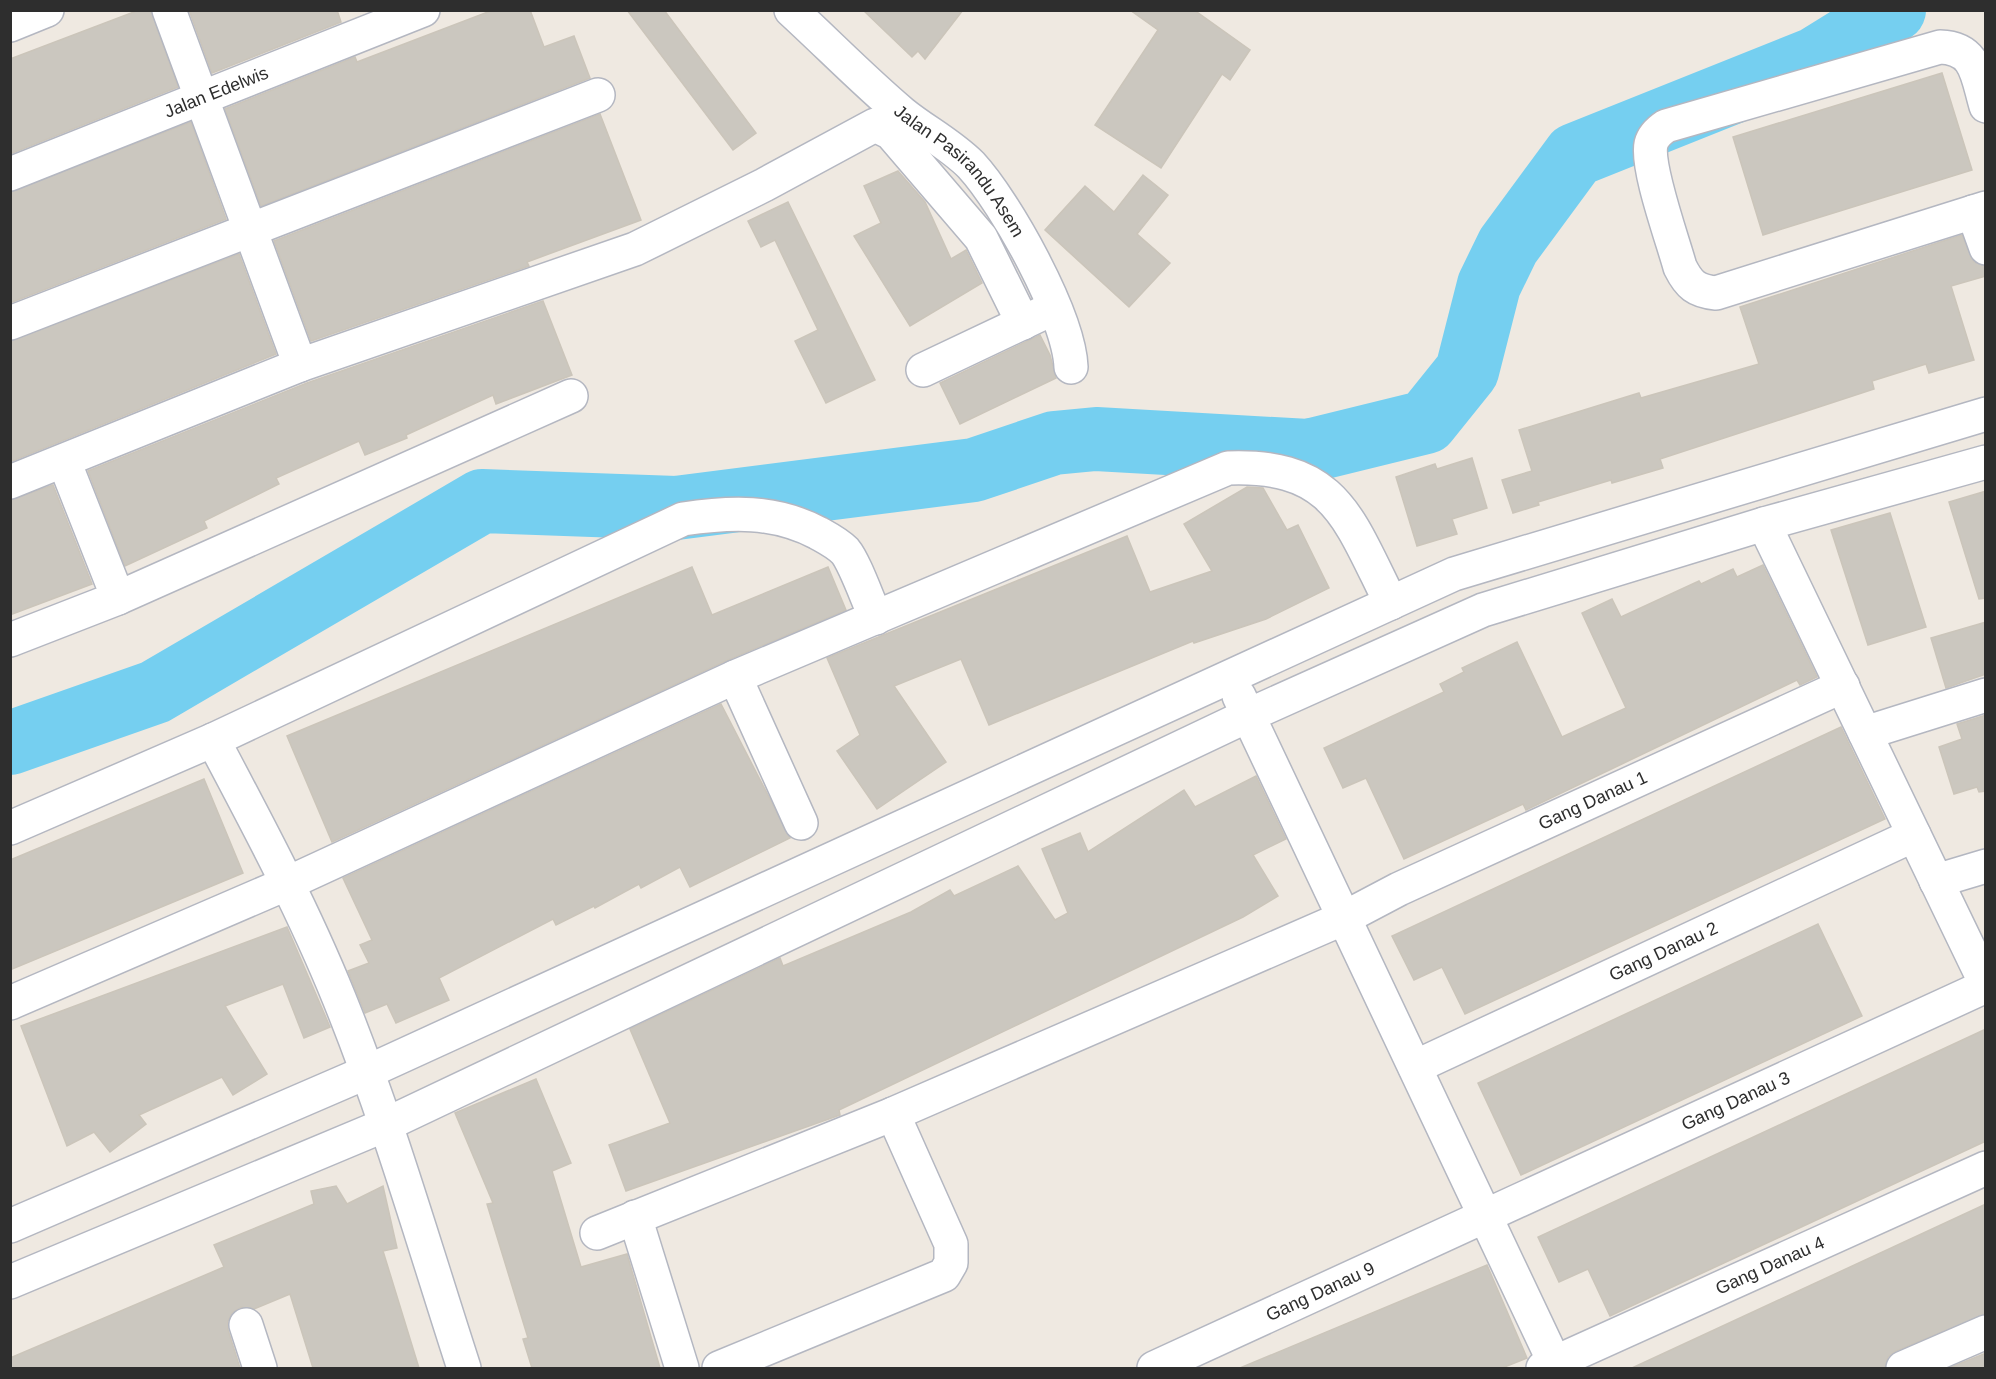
<svg xmlns="http://www.w3.org/2000/svg" width="1996" height="1379" font-family="Arial,sans-serif">
	<style>
		.lines { fill: none; stroke-linecap: round; stroke-linejoin: round }
		.river { stroke: #75cff0; stroke-width: 64 }
		.building { fill: #cbc7bf; stroke: #cbc5ba; stroke-width: 1.5 }
		.minor-casing { stroke: #b4b7c1; stroke-width: 36 }
		.minor { stroke: #fff; stroke-width: 33 }
		.labels { text-anchor: middle; stroke-width: 6; stroke-linejoin: round; paint-order: stroke }
		.street-label { font-size: 18px; fill: #2e2e2e; stroke: #fff }
	</style>
	<rect width="100%" height="100%" fill="#efe9e1"/>
	<g class="lines">
		<path class="river" d="M 10,743 L 155,692 L 482,501 L 676,508 L 974,470 L 1054,443 L 1096,439 L 1308,451 L 1426,422 L 1467,371 L 1489,285 L 1508,246 L 1575,155 L 1815,59 L 1894,10"/>
	</g>
	<g class="building">
		<path d="M 139,10 L 151,10 L 178,87 L 10,154 L 10,59 Z"/>
		<path d="M 189,10 L 337,10 L 341,22 L 212,73 Z"/>
		<path d="M 493,10 L 530,10 L 544,47 L 574,36 L 590,78 L 261,206 L 225,109 L 355,57 L 357,62 Z"/>
		<path d="M 627,10 L 664,10 L 756,133 L 733,150 Z"/>
		<path d="M 863,10 L 963,10 L 925,59 L 918,51 L 912,57 Z"/>
		<path d="M 1130,10 L 1194,10 L 1250,50 L 1230,80 L 1222,74 L 1161,168 L 1095,125 L 1158,30 Z"/>
		<path d="M 1942,73 L 1972,170 L 1763,235 L 1733,137 Z"/>
		<path d="M 600,114 L 641,220 L 527,262 L 529,266 L 311,341 L 274,241 Z"/>
		<path d="M 191,122 L 226,219 L 10,303 L 10,192 Z"/>
		<path d="M 898,171 L 925,202 L 951,259 L 966,250 L 982,283 L 910,326 L 854,236 L 881,223 L 864,186 Z"/>
		<path d="M 1143,175 L 1168,195 L 1137,234 L 1170,263 L 1129,307 L 1045,230 L 1085,186 L 1114,212 Z"/>
		<path d="M 788,202 L 875,380 L 826,403 L 795,341 L 818,330 L 775,240 L 761,247 L 748,221 Z"/>
		<path d="M 1962,235 L 1974,262 L 1986,266 L 1986,276 L 1951,286 L 1974,360 L 1929,373 L 1926,364 L 1872,381 L 1874,389 L 1660,459 L 1663,468 L 1612,483 L 1611,480 L 1538,502 L 1539,505 L 1513,513 L 1502,480 L 1532,471 L 1519,430 L 1639,393 L 1641,398 L 1759,364 L 1740,307 Z"/>
		<path d="M 239,254 L 276,354 L 10,462 L 10,341 Z"/>
		<path d="M 543,301 L 572,375 L 496,404 L 493,395 L 406,435 L 407,438 L 365,455 L 359,441 L 276,478 L 279,484 L 204,521 L 207,528 L 125,566 L 88,471 L 307,383 Z"/>
		<path d="M 1040,335 L 1050,355 L 1056,378 L 960,424 L 940,383 Z"/>
		<path d="M 1472,458 L 1487,508 L 1452,519 L 1457,534 L 1417,546 L 1396,477 L 1435,464 L 1437,469 Z"/>
		<path d="M 53,485 L 92,584 L 10,615 L 10,500 Z"/>
		<path d="M 1247,487 L 1263,488 L 1287,530 L 1298,525 L 1329,588 L 1266,619 L 1194,643 L 1193,641 L 989,725 L 961,659 L 894,686 L 946,762 L 877,809 L 837,751 L 860,735 L 827,658 L 1127,536 L 1150,592 L 1212,571 L 1184,524 Z"/>
		<path d="M 1986,491 L 1986,598 L 1979,599 L 1949,502 Z"/>
		<path d="M 1890,513 L 1926,627 L 1868,645 L 1831,530 Z"/>
		<path d="M 1763,565 L 1817,677 L 1800,685 L 1797,680 L 1526,810 L 1523,804 L 1404,859 L 1366,778 L 1343,788 L 1324,748 L 1444,692 L 1440,684 L 1464,672 L 1462,668 L 1517,642 L 1562,737 L 1626,708 L 1582,613 L 1612,599 L 1621,617 L 1699,581 L 1701,584 L 1733,569 L 1737,577 Z"/>
		<path d="M 692,567 L 712,615 L 828,567 L 846,610 L 728,660 L 332,842 L 287,736 Z"/>
		<path d="M 1986,622 L 1986,674 L 1946,688 L 1931,638 Z"/>
		<path d="M 721,704 L 790,838 L 690,887 L 680,867 L 641,888 L 639,884 L 595,908 L 594,906 L 556,925 L 553,919 L 439,978 L 449,1000 L 396,1023 L 387,1004 L 365,1013 L 348,971 L 369,963 L 360,945 L 372,940 L 343,878 Z"/>
		<path d="M 1986,715 L 1986,791 L 1979,792 L 1977,787 L 1954,794 L 1939,747 L 1962,739 L 1957,724 Z"/>
		<path d="M 1841,727 L 1885,819 L 1465,1014 L 1442,967 L 1414,980 L 1392,936 Z"/>
		<path d="M 1256,776 L 1286,839 L 1253,855 L 1278,896 L 1243,917 L 839,1110 L 840,1115 L 626,1191 L 609,1145 L 670,1123 L 630,1029 L 780,958 L 783,966 L 911,912 L 950,890 L 954,896 L 1018,866 L 1055,920 L 1068,913 L 1042,849 L 1080,833 L 1088,852 L 1184,790 L 1195,807 Z"/>
		<path d="M 204,779 L 243,873 L 10,970 L 10,860 Z"/>
		<path d="M 1818,924 L 1862,1016 L 1521,1175 L 1478,1083 Z"/>
		<path d="M 287,927 L 330,1027 L 304,1038 L 283,984 L 225,1006 L 267,1074 L 233,1095 L 222,1077 L 139,1115 L 146,1124 L 110,1152 L 94,1132 L 67,1146 L 21,1026 Z"/>
		<path d="M 1986,1029 L 1986,1141 L 1610,1316 L 1588,1269 L 1559,1282 L 1538,1237 Z"/>
		<path d="M 536,1079 L 571,1163 L 552,1171 L 581,1267 L 627,1254 L 660,1368 L 532,1368 L 523,1339 L 528,1338 L 487,1204 L 493,1203 L 455,1113 Z"/>
		<path d="M 336,1186 L 347,1204 L 383,1186 L 397,1248 L 383,1251 L 419,1368 L 313,1368 L 290,1294 L 254,1309 L 241,1307 L 232,1313 L 228,1321 L 228,1330 L 240,1368 L 10,1368 L 10,1358 L 224,1267 L 214,1245 L 314,1204 L 311,1191 Z"/>
		<path d="M 1986,1204 L 1986,1314 L 1896,1351 L 1888,1357 L 1885,1368 L 1632,1368 Z"/>
		<path d="M 1487,1265 L 1527,1358 L 1502,1368 L 1240,1368 Z"/>
		<path d="M 1986,1353 L 1986,1368 L 1949,1368 Z"/>
	</g>
	<g class="lines">
		<g class="minor-casing">
			<g id="minor">
				<path d="M 169,10 L 300,365"/>
				<path id="s1" d="M 791,10 C 828,44 864,81 902,113 C 924,131 950,144 971,165 C 1006,203 1069,316 1071,367"/>
				<path d="M 10,25 L 47,10"/>
				<path d="M 1986,106 C 1977,76 1977,48 1940,47 L 1666,126 C 1660,130 1653,136 1651,144 C 1646,167 1673,241 1680,267 C 1689,285 1696,291 1716,293 L 1986,208"/>
				<path id="s2" d="M 10,174 L 423,10"/>
				<path d="M 1973,212 L 1986,248"/>
				<path d="M 10,323 L 598,95"/>
				<path d="M 923,370 L 1041,314"/>
				<path d="M 10,482 L 300,365 L 635,249 L 764,185 L 875,125 L 891,133 L 981,238 L 1023,323"/>
				<path d="M 1764,524 L 1986,984"/>
				<path d="M 118,598 L 571,396"/>
				<path d="M 10,640 L 118,598 L 64,461"/>
				<path d="M 735,677 L 801,823"/>
				<path d="M 1239,696 L 1557,1368"/>
				<path d="M 1865,733 L 1986,695"/>
				<path d="M 213,740 C 258,825 303,909 339,998 C 388,1119 424,1245 464,1368"/>
				<path d="M 10,828 L 213,740 L 683,519 C 731,512 774,510 818,533 C 827,538 837,543 845,551 C 855,563 868,601 876,618"/>
				<path d="M 1936,881 L 1986,866"/>
				<path d="M 10,1003 L 288,883 L 735,677 L 1228,468 C 1336,464 1348,518 1391,603"/>
				<path id="s3" d="M 1415,1067 L 1914,835"/>
				<path d="M 635,1217 L 682,1368"/>
				<path d="M 10,1226 L 367,1072 L 1454,574 L 1986,414"/>
				<path id="s4" d="M 597,1233 L 893,1114 L 1344,918 L 1399,889 L 1843,686"/>
				<path d="M 10,1282 L 385,1125 L 1249,715 L 1483,610 L 1764,524 L 1986,462"/>
				<path d="M 246,1325 L 260,1368"/>
				<path d="M 719,1368 L 944,1275 L 951,1263 L 951,1244 L 893,1114"/>
				<path id="s5" d="M 1154,1368 L 1986,986"/>
				<path id="s6" d="M 1543,1368 L 1986,1168"/>
				<path d="M 1903,1368 L 1986,1332"/>
			</g>
		</g>
		<use href="#minor" class="minor"/>
	</g>
	<g class="labels">
		<g class="street-label">
			<text dy="6" stroke="none"><textPath href="#s2" startOffset="222">Jalan Edelwis</textPath></text>
			<text dy="6" stroke="none"><textPath href="#s1" startOffset="234">Jalan Pasirandu Asem</textPath></text>
			<text dy="6" stroke="none"><textPath href="#s4" startOffset="1086">Gang Danau 1</textPath></text>
			<text dy="6" stroke="none"><textPath href="#s3" startOffset="274">Gang Danau 2</textPath></text>
			<text dy="6" stroke="none"><textPath href="#s5" startOffset="640">Gang Danau 3</textPath></text>
			<text dy="6" stroke="none"><textPath href="#s6" startOffset="249">Gang Danau 4</textPath></text>
			<text dy="6" stroke="none"><textPath href="#s5" startOffset="183">Gang Danau 9</textPath></text>
		</g>
	</g>
	<rect width="1996" height="1379" fill="none" stroke="#2e2e2e" stroke-width="24"/>
</svg>
